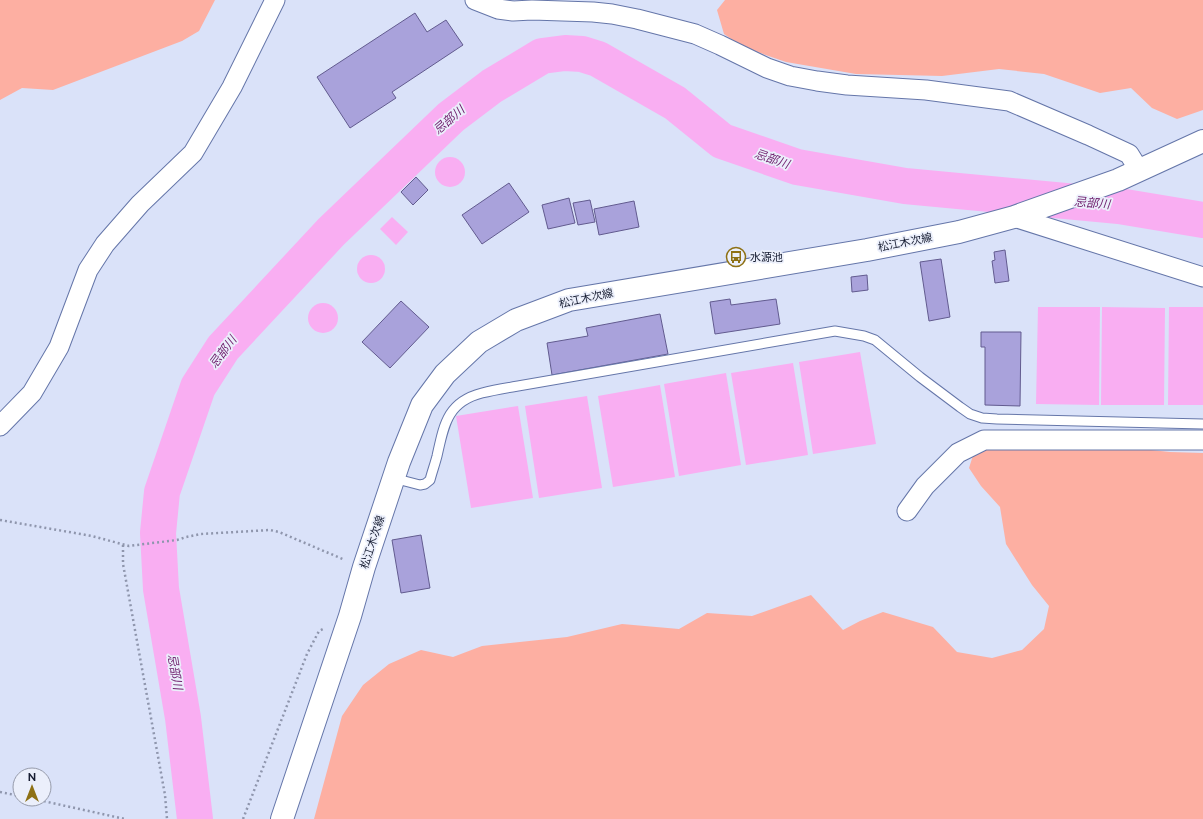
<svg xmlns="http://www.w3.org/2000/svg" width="1203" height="819" font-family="Raleway,'Noto Sans JP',sans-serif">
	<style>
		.green { fill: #fdafa2 }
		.water { fill: #f9aef2 }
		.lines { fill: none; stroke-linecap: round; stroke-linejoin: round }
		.river { stroke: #f9aef2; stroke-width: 36 }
		.building { fill: #a9a2db; stroke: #625b8f }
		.lane-casing { stroke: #6576a9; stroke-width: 11 }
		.street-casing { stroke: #6576a9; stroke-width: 21 }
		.primary-casing { stroke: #6576a9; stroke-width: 24 }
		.path { stroke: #8f96ad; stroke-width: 2.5; stroke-dasharray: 2 3; stroke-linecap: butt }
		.lane { stroke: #fff; stroke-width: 9 }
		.street { stroke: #fff; stroke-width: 19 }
		.primary { stroke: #fff; stroke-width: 22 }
		.labels { text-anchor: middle; stroke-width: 3.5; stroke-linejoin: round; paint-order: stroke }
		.street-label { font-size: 11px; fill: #171d32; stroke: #ebeffb }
		.poi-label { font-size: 11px; fill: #171d32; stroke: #ebeffb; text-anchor: start }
		.water-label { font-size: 12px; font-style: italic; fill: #6d1b6a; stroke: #ebeffb }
	</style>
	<rect width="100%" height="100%" fill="#dae2f9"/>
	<g class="green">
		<path d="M 0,0 L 215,0 L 199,31 L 182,41 L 53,90 L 22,88 L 0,100 Z"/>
		<path d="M 725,0 L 1203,0 L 1203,110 L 1177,119 L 1152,108 L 1131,88 L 1100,93 L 1044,74 L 999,69 L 942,76 L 856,74 L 786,62 L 743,47 L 724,34 L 717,10 Z"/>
		<path d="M 977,443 L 1095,444 L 1170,452 L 1203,453 L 1203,819 L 314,819 L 342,716 L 363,685 L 389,664 L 421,650 L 453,657 L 482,646 L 567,637 L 622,624 L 679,629 L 707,613 L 752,616 L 811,595 L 843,630 L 860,621 L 883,612 L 933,627 L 957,652 L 992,658 L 1022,650 L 1044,629 L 1049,606 L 1032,585 L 1006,544 L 1000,507 L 981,486 L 969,468 Z"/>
	</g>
	<g class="water">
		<circle cx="450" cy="172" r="15"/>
		<path d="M 392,217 L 408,232 L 396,245 L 380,229 Z"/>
		<circle cx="371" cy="269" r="14"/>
		<circle cx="323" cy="318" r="15"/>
		<path d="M 1038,307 L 1100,307 L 1099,405 L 1036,404 Z"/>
		<path d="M 1102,307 L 1165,308 L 1164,405 L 1101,405 Z"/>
		<path d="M 1169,307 L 1203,307 L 1203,405 L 1168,405 Z"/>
		<path d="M 860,352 L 876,444 L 813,454 L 799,362 Z"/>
		<path d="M 793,363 L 808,455 L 746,465 L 731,373 Z"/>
		<path d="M 726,373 L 741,465 L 679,476 L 664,384 Z"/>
		<path d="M 660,385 L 675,477 L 613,487 L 598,396 Z"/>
		<path d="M 587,396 L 602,488 L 539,498 L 525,406 Z"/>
		<path d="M 518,406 L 533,498 L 471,508 L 456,416 Z"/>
	</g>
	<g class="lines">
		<path class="river" d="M 195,819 L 183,718 L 161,589 L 158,533 L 162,492 L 198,387 L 223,348 L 331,232 L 451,117 L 492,86 L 542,56 L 565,53 L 582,54 L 598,59 L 675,103 L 722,141 L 797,167 L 905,186 L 1119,206 L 1203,220"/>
	</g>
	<g class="building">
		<path d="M 415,13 L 427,32 L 446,20 L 463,45 L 392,92 L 396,98 L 350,128 L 317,77 Z"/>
		<path d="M 416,177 L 428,190 L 413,205 L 401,192 Z"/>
		<path d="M 509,183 L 529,212 L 482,244 L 462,215 Z"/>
		<path d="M 569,198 L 575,223 L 548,229 L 542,205 Z"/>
		<path d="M 590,200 L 595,222 L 578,225 L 573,203 Z"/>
		<path d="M 634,201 L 639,227 L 599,235 L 594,209 Z"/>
		<path d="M 1005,250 L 1009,281 L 995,283 L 992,261 L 995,260 L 994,252 Z"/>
		<path d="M 941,259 L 950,317 L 929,321 L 920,262 Z"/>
		<path d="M 867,275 L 868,290 L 852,292 L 851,277 Z"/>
		<path d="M 730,299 L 731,305 L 776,299 L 780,324 L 715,334 L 710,302 Z"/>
		<path d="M 401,301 L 429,327 L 390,368 L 362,342 Z"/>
		<path d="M 660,314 L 668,354 L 552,375 L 547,343 L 588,336 L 586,328 Z"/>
		<path d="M 981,332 L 1021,332 L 1020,406 L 985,405 L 985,347 L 981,347 Z"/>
		<path d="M 421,535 L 430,588 L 401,593 L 392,540 Z"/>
	</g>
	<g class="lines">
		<g class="lane-casing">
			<path id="lane" d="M 393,478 L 420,485 L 425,484 L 430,480 C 432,472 435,464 437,456 C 444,425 447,402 482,393 C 494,390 506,388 518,386 L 835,331 L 864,336 L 875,340 L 920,377 L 960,407 L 970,414 L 982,418 L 997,419 L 1203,424"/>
		</g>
		<g class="street-casing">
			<g id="street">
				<path d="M 475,0 L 498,9 L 513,11 L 532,10 L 593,12 L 612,14 L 637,19 L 695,34 L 720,45 L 767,68 L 790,76 L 817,81 L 847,85 L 926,90 L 1009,101 L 1088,135 L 1129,154 L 1139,170"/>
				<path d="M 1014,217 L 1203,277"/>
				<path d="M 0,426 L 32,393 L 59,347 L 88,270 L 105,244 L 140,204 L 193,153 L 232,87 L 275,0"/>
				<path d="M 907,511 L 925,486 L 958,453 L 984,440 L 1203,440"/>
			</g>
		</g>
		<g class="primary-casing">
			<path id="primary" d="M 282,819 L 350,616 L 364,567 L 399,462 L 422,405 L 445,374 L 479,342 L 516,320 L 569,300 L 867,250 L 959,232 L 1014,217 L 1118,180 L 1203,141"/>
		</g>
		<g class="path">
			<path d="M 0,520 L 92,536 L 129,546 L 177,540 L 186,537 L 201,534 L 270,530 L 279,532 L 345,560"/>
			<path d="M 123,545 L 123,564 L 165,795 L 167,819"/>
			<path d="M 0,792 L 20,796"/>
			<path d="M 34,799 L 125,819"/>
			<path d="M 243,819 L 307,654 L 319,631 L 323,629"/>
		</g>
		<use href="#lane" class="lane"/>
		<use href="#street" class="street"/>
		<use href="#primary" class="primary"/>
	</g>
	<defs>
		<g id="bus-ring" transform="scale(1)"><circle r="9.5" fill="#ebeffb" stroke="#8e7115" stroke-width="1.5"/><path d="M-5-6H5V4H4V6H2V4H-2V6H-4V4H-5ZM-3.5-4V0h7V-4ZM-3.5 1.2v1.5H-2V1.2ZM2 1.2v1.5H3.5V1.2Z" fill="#8e7115"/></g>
	</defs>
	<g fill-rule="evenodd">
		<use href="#bus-ring" x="736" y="257"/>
	</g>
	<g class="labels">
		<g class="street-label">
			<text transform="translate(905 242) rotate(-11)" y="4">松江木次線</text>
			<text transform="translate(586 298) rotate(-12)" y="4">松江木次線</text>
			<text transform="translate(372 542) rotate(-72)" y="4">松江木次線</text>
		</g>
		<g class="poi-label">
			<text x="750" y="261">水源池</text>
		</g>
		<g class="water-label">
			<text transform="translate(449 120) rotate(-41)" y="4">忌部川</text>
			<text transform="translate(772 159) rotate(19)" y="4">忌部川</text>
			<text transform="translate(1092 203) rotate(5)" y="4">忌部川</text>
			<text transform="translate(223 352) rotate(-53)" y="4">忌部川</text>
			<text transform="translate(175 672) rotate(80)" y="4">忌部川</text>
		</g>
	</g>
	<g transform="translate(32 787)"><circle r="19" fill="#ebeffb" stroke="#969bab"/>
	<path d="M0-3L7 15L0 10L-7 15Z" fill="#8e7115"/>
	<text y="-6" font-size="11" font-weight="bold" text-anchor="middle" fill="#171d32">N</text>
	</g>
</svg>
